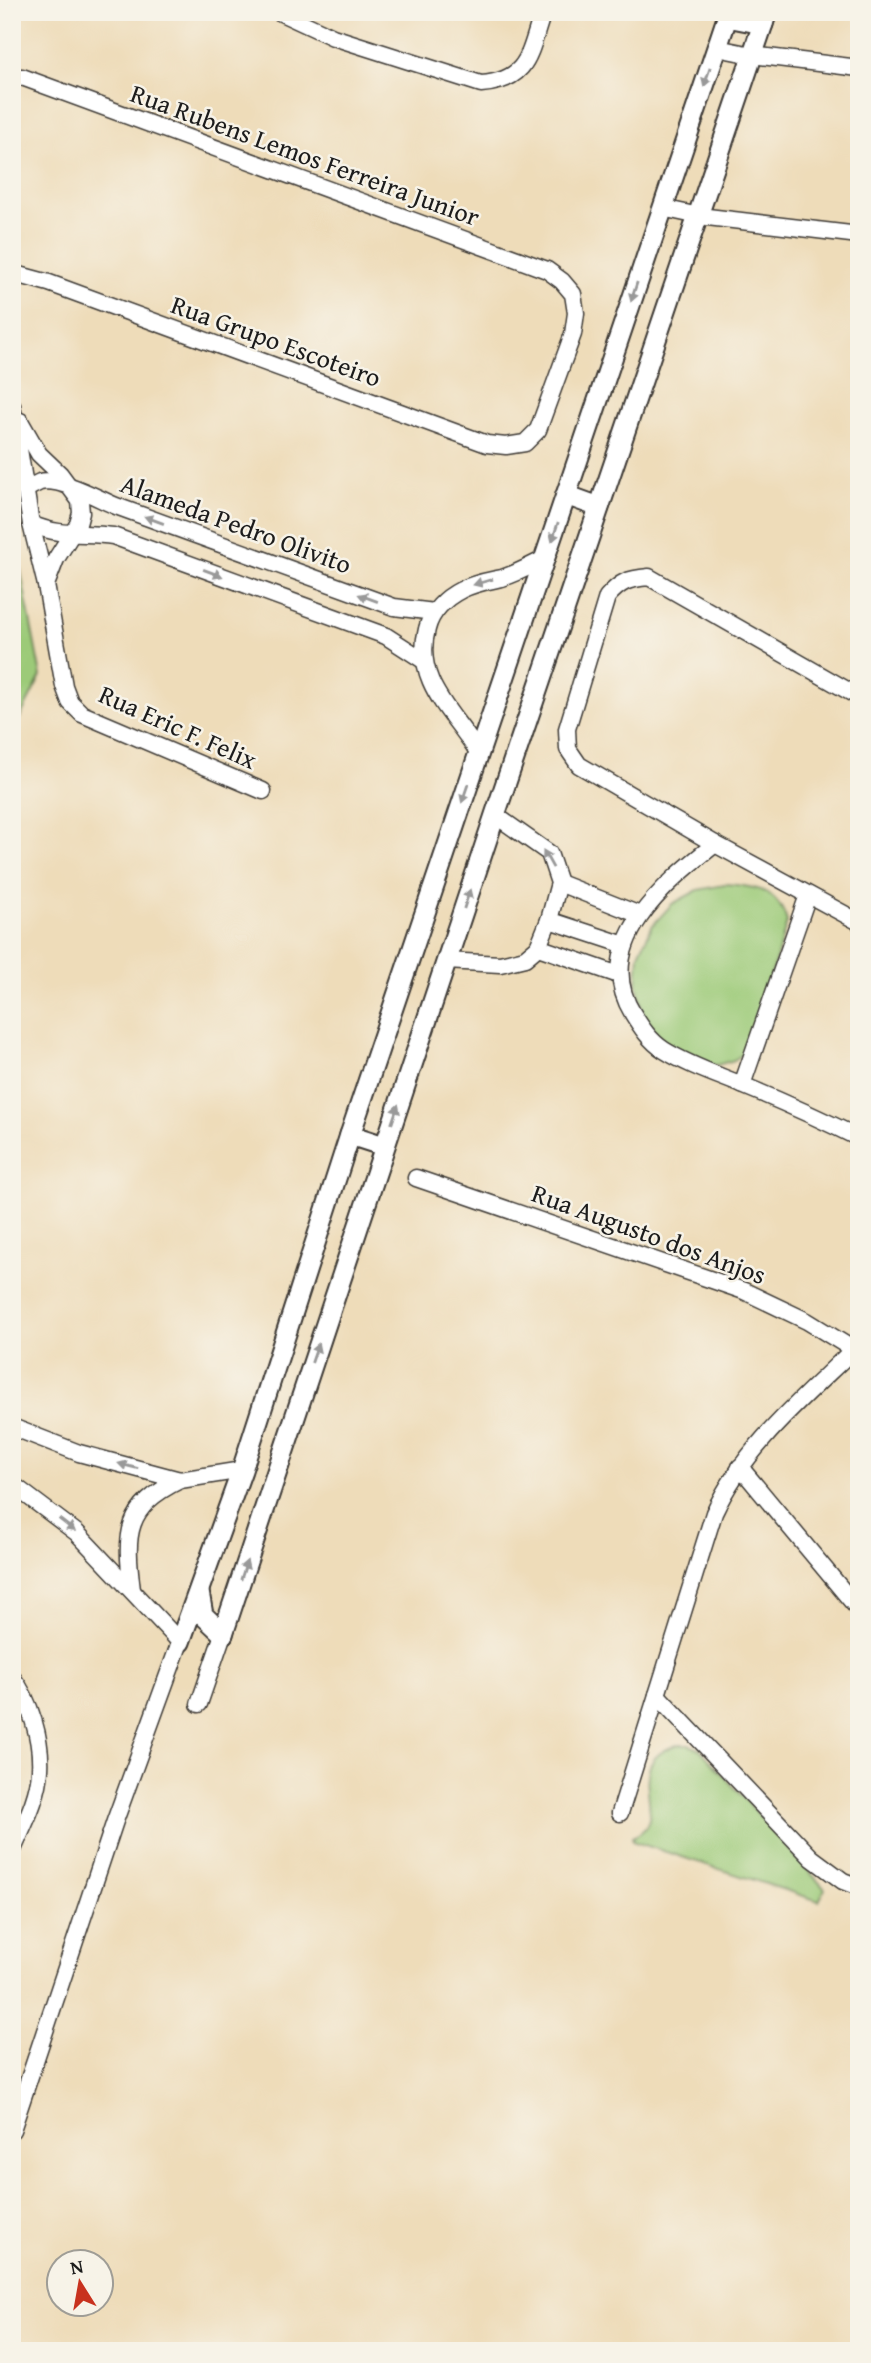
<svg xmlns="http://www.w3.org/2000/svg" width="871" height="2363" font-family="'Gentium Book Plus',serif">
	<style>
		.green { fill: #9cca78; stroke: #5c734a; stroke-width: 2 }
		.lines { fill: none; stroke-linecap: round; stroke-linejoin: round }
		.minor-casing { stroke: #3c3934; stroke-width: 19 }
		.tertiary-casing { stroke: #3c3934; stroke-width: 23 }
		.minor { stroke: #fff; stroke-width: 16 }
		.tertiary { stroke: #fff; stroke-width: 19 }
		.oneway { fill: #999 }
		.labels { text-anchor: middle; stroke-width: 5; stroke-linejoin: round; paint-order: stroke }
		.street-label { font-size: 26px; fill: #1c1c1c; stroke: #f7f3e8 }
	</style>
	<rect width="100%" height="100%" fill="#f7f3e8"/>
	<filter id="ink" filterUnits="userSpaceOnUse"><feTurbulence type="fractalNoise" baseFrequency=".0143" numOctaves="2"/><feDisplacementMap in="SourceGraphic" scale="14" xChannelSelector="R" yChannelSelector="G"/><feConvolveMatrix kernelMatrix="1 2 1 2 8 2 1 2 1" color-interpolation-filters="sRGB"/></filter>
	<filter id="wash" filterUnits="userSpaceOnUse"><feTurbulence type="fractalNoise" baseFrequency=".00686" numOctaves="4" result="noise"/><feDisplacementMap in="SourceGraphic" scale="28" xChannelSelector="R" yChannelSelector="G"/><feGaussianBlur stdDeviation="1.57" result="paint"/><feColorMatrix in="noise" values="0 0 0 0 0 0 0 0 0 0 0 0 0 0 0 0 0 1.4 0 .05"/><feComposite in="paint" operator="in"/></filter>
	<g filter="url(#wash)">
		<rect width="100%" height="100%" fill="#eedcb9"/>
		<g class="green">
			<path d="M 12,526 L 41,676 L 12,733 Z"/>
			<path d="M 728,884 C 758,888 778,889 787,922 L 749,1050 L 734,1060 L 717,1065 L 698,1064 L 659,1038 L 643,1013 L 637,983 L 639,954 L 652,926 L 672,904 L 698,890 Z"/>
			<path d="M 677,1745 L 689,1745 L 700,1749 L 825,1889 L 819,1901 L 632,1841 L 632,1837 C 676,1821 616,1764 677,1745 Z"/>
		</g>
	</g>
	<g filter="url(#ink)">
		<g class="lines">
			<g class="minor-casing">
				<g id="minor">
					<path d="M 279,12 L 333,37 L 481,84 C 530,80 529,52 543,12"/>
					<path d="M 717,48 L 752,55 L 859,68"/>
					<path d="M 12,77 L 22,77 L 547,270 L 562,281 L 573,294 L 576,313 L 573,334 L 538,430 L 525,443 L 506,446 L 487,444 L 49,283 L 12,273"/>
					<path d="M 662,208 L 699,216 L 859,235"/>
					<path d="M 12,405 L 31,524 L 46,585 L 64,686 L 70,702 L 82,714 L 263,791"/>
					<path d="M 20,421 L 39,454 L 60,474 L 80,501 L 81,513 L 78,524 L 56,559 L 46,585"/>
					<path d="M 25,490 C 29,488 35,484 40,482 C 60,477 97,498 116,506 L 394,607 L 434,612"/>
					<path d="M 31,524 C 61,537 82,532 113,536 L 386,636 L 423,660"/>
					<path d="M 859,697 L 649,577 C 628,579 621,581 607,597 L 567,729 L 568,749 L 579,765 L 715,844 L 859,922"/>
					<path d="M 478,752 C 453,712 413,681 427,629 C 431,612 445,598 461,590 C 474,583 488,581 502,578 C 518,573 532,565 546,558"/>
					<path d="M 715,844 C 666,883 590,944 633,1014 C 641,1027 650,1041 664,1050 C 688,1065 715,1074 742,1085 C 781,1101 821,1119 859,1138"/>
					<path d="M 559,883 L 640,915"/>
					<path d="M 549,920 L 625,945"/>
					<path d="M 538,947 L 619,975"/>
					<path d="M 446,961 L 500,964 L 525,958 L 538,947 L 549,920 L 559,883 L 549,853 L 495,815"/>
					<path d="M 742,1085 L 808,895"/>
					<path d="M 416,1178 L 744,1291 L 807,1321 L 859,1353"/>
					<path d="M 12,1427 L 79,1453 L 180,1480 L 242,1470"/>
					<path d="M 740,1467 L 859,1610"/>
					<path d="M 12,1484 L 77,1533 L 180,1642 L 115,1821 L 12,2130"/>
					<path d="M 132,1590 C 125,1533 125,1507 180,1480"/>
					<path d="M 12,1677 C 30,1700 42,1740 40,1770 C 39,1797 23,1826 12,1852"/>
					<path d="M 657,1695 L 812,1858 L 843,1881 L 859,1887"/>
					<path d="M 199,1704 L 223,1634"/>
					<path d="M 620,1813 L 714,1513 C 745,1445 806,1396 859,1344"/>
				</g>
			</g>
			<g class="tertiary-casing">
				<g id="tertiary">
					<path d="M 727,17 L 763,24"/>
					<path d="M 566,495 L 599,507"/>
					<path d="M 350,1135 L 384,1146"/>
					<path d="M 199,1592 L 203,1615 L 223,1634"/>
					<path d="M 223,1634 L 495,815 L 767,12"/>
					<path d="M 180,1642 L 242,1470 L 350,1135 L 729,12"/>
				</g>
			</g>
			<use href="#minor" class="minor"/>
			<use href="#tertiary" class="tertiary"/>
		</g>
		<defs><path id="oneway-solid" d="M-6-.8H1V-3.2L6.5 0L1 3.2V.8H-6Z" transform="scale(1.75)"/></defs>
		<g class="oneway">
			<use href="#oneway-solid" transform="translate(707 77) rotate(109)"/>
			<use href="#oneway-solid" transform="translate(634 292) rotate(108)"/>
			<use href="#oneway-solid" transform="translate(154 520) rotate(-160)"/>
			<use href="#oneway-solid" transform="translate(555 532) rotate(108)"/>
			<use href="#oneway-solid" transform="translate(213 573) rotate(20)"/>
			<use href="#oneway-solid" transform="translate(483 582) rotate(164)"/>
			<use href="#oneway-solid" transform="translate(368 598) rotate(-160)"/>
			<use href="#oneway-solid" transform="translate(465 793) rotate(109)"/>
			<use href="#oneway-solid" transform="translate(548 859) rotate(-119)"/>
			<use href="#oneway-solid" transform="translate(467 899) rotate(-72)"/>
			<use href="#oneway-solid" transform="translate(395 1114) rotate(-71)"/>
			<use href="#oneway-solid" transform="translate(315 1353) rotate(-71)"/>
			<use href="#oneway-solid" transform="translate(128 1466) rotate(-165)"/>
			<use href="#oneway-solid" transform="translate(67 1525) rotate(38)"/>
			<use href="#oneway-solid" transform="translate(244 1570) rotate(-72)"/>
		</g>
	</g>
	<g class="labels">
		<g class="street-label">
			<text transform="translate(305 155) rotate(20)" y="9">Rua Rubens Lemos Ferreira Junior</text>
			<text transform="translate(276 341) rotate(20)" y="9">Rua Grupo Escoteiro</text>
			<text transform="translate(236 524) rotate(20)" y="9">Alameda Pedro Olivito</text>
			<text transform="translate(178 727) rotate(24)" y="9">Rua Eric F. Felix</text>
			<text transform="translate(649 1234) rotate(20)" y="9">Rua Augusto dos Anjos</text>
		</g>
	</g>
	<rect width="871" height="2363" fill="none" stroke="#f7f3e8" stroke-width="42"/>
	<g transform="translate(80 2283) rotate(349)"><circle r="33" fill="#f7f3e8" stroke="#9f9d96" stroke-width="2"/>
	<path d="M0-5L12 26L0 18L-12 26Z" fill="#c8321e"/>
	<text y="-10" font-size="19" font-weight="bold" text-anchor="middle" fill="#1c1c1c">N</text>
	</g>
</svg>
